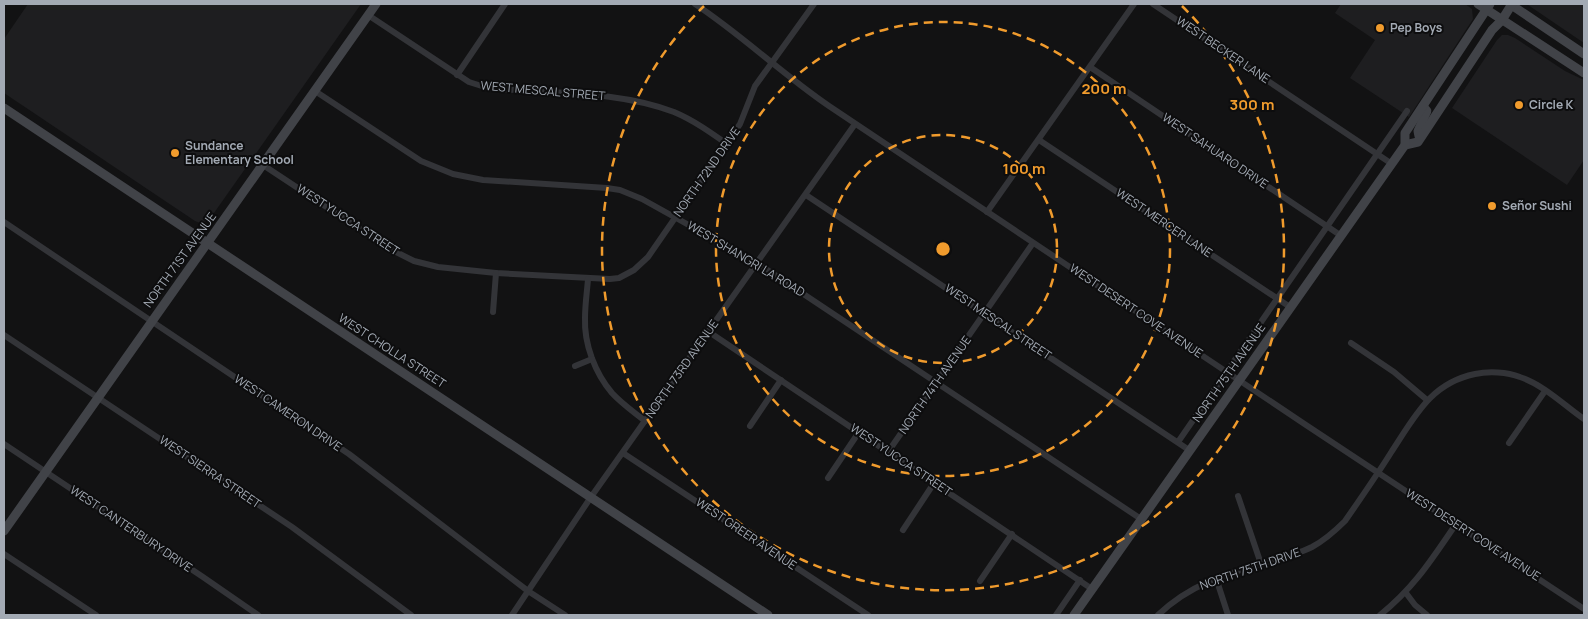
<svg xmlns="http://www.w3.org/2000/svg" width="1588" height="619" font-family="Manrope,sans-serif">
	<style>
		.built { fill: #1e1e20 }
		.lines { fill: none; stroke-linecap: round; stroke-linejoin: round }
		.street { stroke: #333438; stroke-width: 6 }
		.secondary { stroke: #414348; stroke-width: 9 }
		.ring { fill: none; stroke: #f09b2d; stroke-width: 2.5; stroke-dasharray: 9 6 }
		.poi-dot { fill: #f09b2d; stroke: #0d0d0e; stroke-width: 2 }
		.labels { text-anchor: middle; stroke-width: 4; stroke-linejoin: round; paint-order: stroke }
		.poi-label { font-size: 12px; font-weight: bold; fill: #a3aab4; stroke: #0d0d0e; text-anchor: start }
		.street-label { font-size: 12px; fill: #a3aab4; stroke: #0d0d0e }
		.centre { fill: #f09b2d; stroke: #0d0d0e; stroke-width: 2.5 }
		.ring-label { font-size: 15px; text-anchor: middle; font-weight: bold; fill: #f09b2d; stroke: #0d0d0e; stroke-width: 4; stroke-linejoin: round; paint-order: stroke }
	</style>
	<rect width="100%" height="100%" fill="#121213"/>
	<g class="built">
		<path d="M 28,4 L 361,4 L 214,213 L 208,221 L 200,223 L 195,221 L 4,93 L 4,39 Z"/>
		<path d="M 1341,4 L 1465,4 L 1472,9 L 1473,19 L 1409,117 L 1350,78 L 1375,40 L 1335,13 Z"/>
		<path d="M 1527,4 L 1584,4 L 1584,43 L 1531,7 Z"/>
		<path d="M 1502,35 L 1508,35 L 1515,38 L 1565,71 L 1584,80 L 1584,160 L 1567,185 L 1452,108 L 1497,40 Z"/>
	</g>
	<g class="lines">
		<g class="street">
			<path d="M 695,4 C 742,35 782,74 829,106 L 1306,425 L 1584,609"/>
			<path d="M 1153,4 L 1392,164"/>
			<path d="M 368,15 L 469,82 L 488,88 C 548,94 617,90 674,112 C 693,120 710,132 727,144"/>
			<path d="M 1090,67 L 1340,235"/>
			<path d="M 457,75 L 505,4"/>
			<path d="M 315,91 L 421,161 L 453,174 L 483,180 L 607,188 L 620,190 L 642,199 L 757,263 L 1141,519"/>
			<path d="M 1039,140 L 1290,307"/>
			<path d="M 263,165 L 390,249 L 414,261 L 438,267 L 496,273 L 610,279 L 619,278 L 634,270 L 648,257 L 740,124 L 755,86 L 814,4"/>
			<path d="M 806,195 L 1189,450"/>
			<path d="M 987,212 L 1134,4"/>
			<path d="M 4,222 L 349,454 L 528,591 L 565,615"/>
			<path d="M 588,279 C 587,292 585,305 585,318 C 584,344 595,373 612,393 C 622,404 634,412 645,421"/>
			<path d="M 493,312 L 496,273"/>
			<path d="M 709,332 L 1092,589"/>
			<path d="M 4,335 L 292,527 L 411,615"/>
			<path d="M 1351,343 L 1394,372 L 1427,400"/>
			<path d="M 575,366 L 592,359"/>
			<path d="M 750,426 L 781,380"/>
			<path d="M 1178,442 L 1407,111"/>
			<path d="M 1509,443 L 1545,391"/>
			<path d="M 4,444 L 203,577 L 258,615"/>
			<path d="M 888,452 L 1033,243"/>
			<path d="M 623,453 L 868,615"/>
			<path d="M 828,478 L 859,432"/>
			<path d="M 1238,496 L 1261,564"/>
			<path d="M 903,530 L 934,483"/>
			<path d="M 4,554 L 96,615"/>
			<path d="M 1216,578 L 1228,615"/>
			<path d="M 980,581 L 1012,534"/>
			<path d="M 1406,593 L 1415,605 L 1427,615"/>
			<path d="M 512,615 L 591,497 L 855,124"/>
			<path d="M 1056,615 L 1080,580"/>
			<path d="M 1158,615 C 1190,584 1226,574 1268,562 C 1283,558 1298,554 1312,547 C 1325,540 1335,531 1345,521 C 1361,498 1377,475 1392,451 C 1415,416 1431,383 1475,374 C 1489,371 1507,372 1520,377 C 1544,385 1564,405 1584,419"/>
			<path d="M 1380,615 C 1414,588 1432,559 1456,524"/>
		</g>
		<g class="secondary">
			<path d="M 1478,4 L 1584,73"/>
			<path d="M 1510,4 L 1584,54"/>
			<path d="M 4,108 L 768,615"/>
			<path d="M 1419,136 L 1418,131 L 1427,111 L 1423,106"/>
			<path d="M 1405,145 L 1418,142 L 1492,30 L 1502,20 L 1512,4"/>
			<path d="M 4,531 L 376,4"/>
			<path d="M 1074,615 L 1405,145 L 1405,133 L 1490,4"/>
		</g>
	</g>
	<g class="ring">
		<circle cx="943" cy="249" r="114"/>
		<circle cx="943" cy="249" r="227"/>
		<path d="M1182 6A341 341 0 1 1 704 6"/>
	</g>
	<g class="poi-dot">
		<circle cx="1380" cy="28" r="5"/>
		<circle cx="1519" cy="105" r="5"/>
		<circle cx="175" cy="153" r="5"/>
		<circle cx="1492" cy="206" r="5"/>
	</g>
	<g class="labels">
		<g class="poi-label">
			<text x="1390" y="32">Pep Boys</text>
			<text x="1529" y="109">Circle K</text>
			<text x="185" y="150">Sundance<tspan x="185" dy="14">Elementary School</tspan></text>
			<text x="1502" y="210">Señor Sushi</text>
		</g>
		<g class="street-label">
			<text transform="translate(1223 50) rotate(34)" y="4">WEST BECKER LANE</text>
			<text transform="translate(543 91) rotate(5)" y="4">WEST MESCAL STREET</text>
			<text transform="translate(1215 151) rotate(34)" y="4">WEST SAHUARO DRIVE</text>
			<text transform="translate(707 172) rotate(-55)" y="4">NORTH 72ND DRIVE</text>
			<text transform="translate(348 220) rotate(33)" y="4">WEST YUCCA STREET</text>
			<text transform="translate(1164 223) rotate(34)" y="4">WEST MERCER LANE</text>
			<text transform="translate(746 259) rotate(31)" y="4">WEST SHANGRI LA ROAD</text>
			<text transform="translate(180 260) rotate(-54)" y="4">NORTH 71ST AVENUE</text>
			<text transform="translate(1136 311) rotate(34)" y="4">WEST DESERT COVE AVENUE</text>
			<text transform="translate(998 322) rotate(34)" y="4">WEST MESCAL STREET</text>
			<text transform="translate(392 351) rotate(33)" y="4">WEST CHOLLA STREET</text>
			<text transform="translate(682 369) rotate(-55)" y="4">NORTH 73RD AVENUE</text>
			<text transform="translate(1229 373) rotate(-55)" y="4">NORTH 75TH AVENUE</text>
			<text transform="translate(935 385) rotate(-55)" y="4">NORTH 74TH AVENUE</text>
			<text transform="translate(288 413) rotate(34)" y="4">WEST CAMERON DRIVE</text>
			<text transform="translate(901 460) rotate(34)" y="4">WEST YUCCA STREET</text>
			<text transform="translate(210 472) rotate(34)" y="4">WEST SIERRA STREET</text>
			<text transform="translate(131 529) rotate(34)" y="4">WEST CANTERBURY DRIVE</text>
			<text transform="translate(746 534) rotate(34)" y="4">WEST GREER AVENUE</text>
			<text transform="translate(1473 535) rotate(33)" y="4">WEST DESERT COVE AVENUE</text>
			<text transform="translate(1250 569) rotate(-19)" y="4">NORTH 75TH DRIVE</text>
		</g>
	</g>
	<circle cx="943" cy="249" r="8" class="centre"/>
	<g class="ring-label">
		<text x="1104" y="94">200 m</text>
		<text x="1252" y="110">300 m</text>
		<text x="1024" y="174">100 m</text>
	</g>
	<rect width="1588" height="619" fill="none" stroke="#a3aab4" stroke-width="10"/>
</svg>
